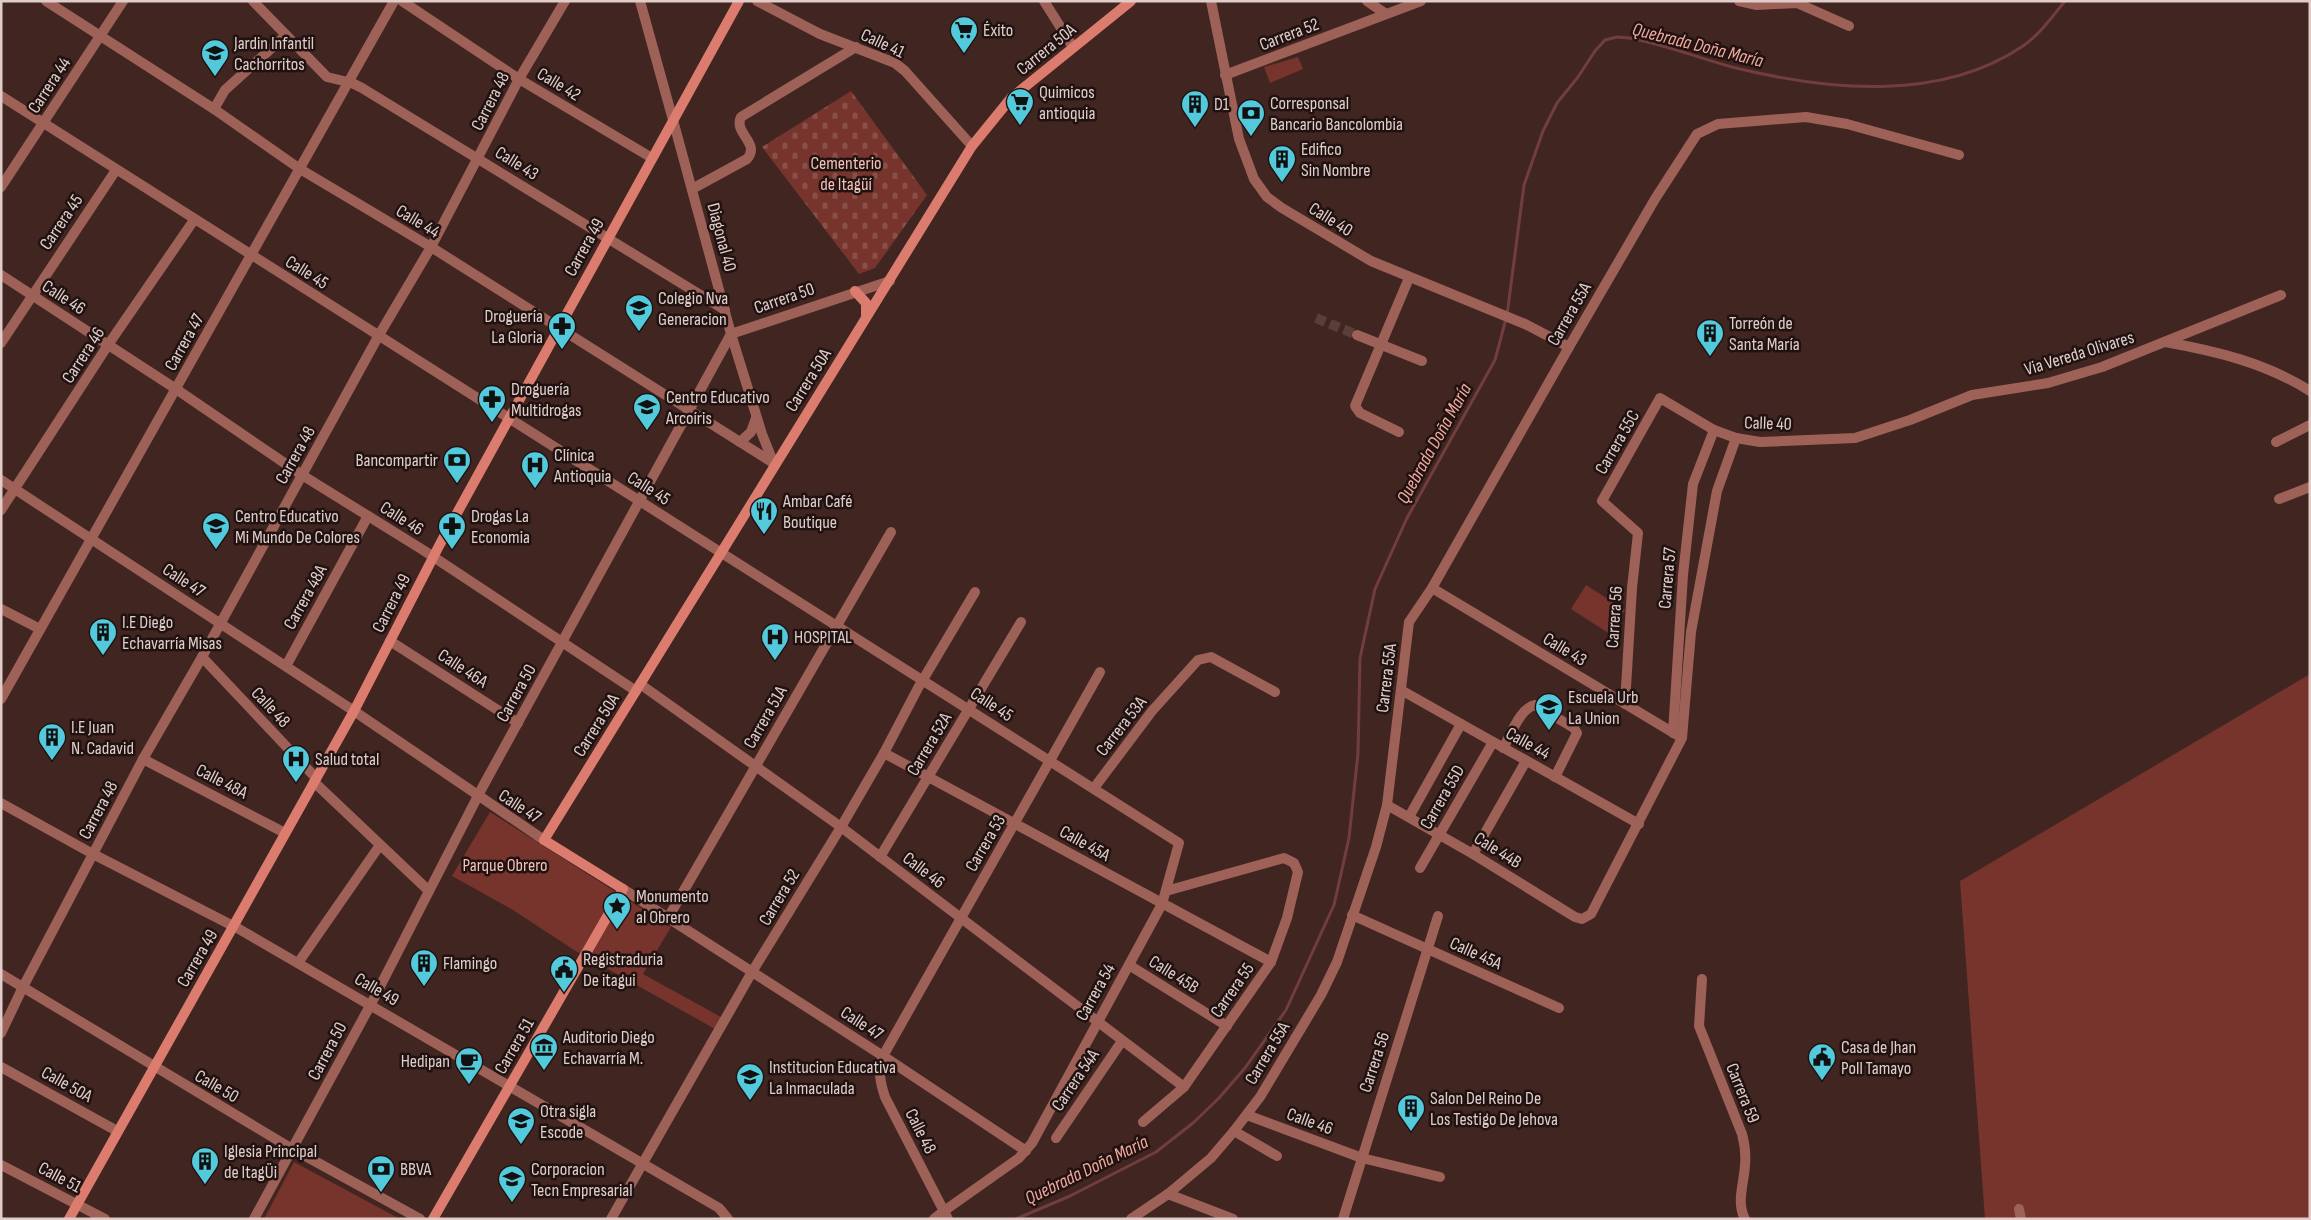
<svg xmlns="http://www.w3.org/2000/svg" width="2311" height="1220" font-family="'Sofia Sans Condensed',sans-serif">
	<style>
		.cemetery { fill: url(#cemetery-stones) }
		.green { fill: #76342c }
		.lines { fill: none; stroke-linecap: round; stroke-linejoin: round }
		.stream { stroke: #713e3d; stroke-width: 3 }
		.minor-tunnel { stroke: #593e3a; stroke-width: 10; stroke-dasharray: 10 5; stroke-linecap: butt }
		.minor { stroke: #9e6158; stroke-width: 10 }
		.tertiary { stroke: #9e6158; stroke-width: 10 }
		.secondary { stroke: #dc7c6e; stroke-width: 10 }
		.labels { text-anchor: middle; stroke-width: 5; stroke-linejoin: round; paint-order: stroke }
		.poi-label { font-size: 18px; fill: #e0cdca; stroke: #1f1210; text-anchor: start }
		.street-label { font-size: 18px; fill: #e0cdca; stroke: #1f1210 }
		.park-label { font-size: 18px; fill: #f5c2ba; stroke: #1f1210 }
		.water-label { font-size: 19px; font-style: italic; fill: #f3a99d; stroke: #1f1210 }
	</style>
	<defs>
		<pattern id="cemetery-stones" width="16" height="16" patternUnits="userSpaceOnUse" patternTransform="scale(1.25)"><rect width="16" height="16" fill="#76342c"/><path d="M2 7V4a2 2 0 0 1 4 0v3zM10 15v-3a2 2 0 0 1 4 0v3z" fill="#895049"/></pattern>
	</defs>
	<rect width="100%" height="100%" fill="#412521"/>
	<path class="cemetery" d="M 851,91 L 927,195 L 875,268 L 859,274 L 762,147 Z"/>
	<g class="green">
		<path d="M 1298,57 L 1303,69 L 1270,83 L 1264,67 Z"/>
		<path d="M 1586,585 L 1625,610 L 1610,634 L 1571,609 Z"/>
		<path d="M 2310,674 L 2310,1219 L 1985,1219 L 1960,881 Z"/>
		<path d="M 490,812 L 671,927 L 643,974 L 721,1017 L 715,1029 L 574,950 L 513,910 L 452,876 Z"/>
		<path d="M 294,1162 L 400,1219 L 264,1219 Z"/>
	</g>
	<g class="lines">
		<path class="stream" d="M 1016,1219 L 1070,1196 L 1156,1152 L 1193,1123 L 1219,1098 L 1245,1068 L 1286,1010 L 1334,905 L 1349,838 L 1358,753 L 1360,658 L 1375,589 L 1407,518 L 1495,360 L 1507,315 L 1524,185 L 1543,131 L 1557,103 L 1578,77 L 1595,51 L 1605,40 L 1617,37 L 1629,38 C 1664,44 1698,58 1732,67 C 1825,90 1939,103 2023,46 C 2039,35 2053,16 2065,1"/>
		<path class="minor-tunnel" d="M 1316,318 L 1357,335"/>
		<g class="minor">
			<path d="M 46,1 L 214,109 L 300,169 L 431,247 L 775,464"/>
			<path d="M 253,1 L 327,77 L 352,83 L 362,88 L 725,310"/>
			<path d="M 402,1 L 519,79 L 652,158"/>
			<path d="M 757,1 L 820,34 L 895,63 L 905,71 L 972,146"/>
			<path d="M 1044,1 L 1073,47"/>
			<path d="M 1367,1 L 1386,14"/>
			<path d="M 1739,1 L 1757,5 L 1797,3 L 1849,26"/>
			<path d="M 1225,75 L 1421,1"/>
			<path d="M 1,96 L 1179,843 L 1162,904 L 1032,1143 L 1019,1158 L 944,1211"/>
			<path d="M 214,109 L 225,90 L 285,36"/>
			<path d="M 673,120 L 731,334 L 762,434 L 774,464"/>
			<path d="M 1,187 L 123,1"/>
			<path d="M 692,189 L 747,159 C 761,143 733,133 741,117 L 856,47"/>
			<path d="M 1,275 L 176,389 L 302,475 L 423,550 L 636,691"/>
			<path d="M 1357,335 L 1422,361"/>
			<path d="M 2165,342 C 2216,351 2266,363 2310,391"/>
			<path d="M 1,343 L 116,170"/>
			<path d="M 1569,347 L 1655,199 L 1697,134 L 1718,124 L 1806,117 L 1847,124 L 1959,155"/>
			<path d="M 1399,432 L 1360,413 L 1355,406 L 1409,278"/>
			<path d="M 740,442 L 751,432 L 756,418"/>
			<path d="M 2276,442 L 2310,425"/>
			<path d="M 1,480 L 354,711"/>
			<path d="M 2279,499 L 2310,487"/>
			<path d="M 1,510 L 108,345 L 194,220"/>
			<path d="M 1432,588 L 1677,735"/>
			<path d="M 1,609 L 40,629"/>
			<path d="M 390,641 L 518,723"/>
			<path d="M 202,657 L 316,778"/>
			<path d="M 286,666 L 368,516"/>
			<path d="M 640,684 L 841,827 L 1184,1087"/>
			<path d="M 1401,690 L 1639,824"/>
			<path d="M 1,699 L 394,1"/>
			<path d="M 1625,704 L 1632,588 L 1638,533 L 1602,501 L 1660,398 L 1714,430 L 1736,438 L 1760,442 L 1855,438 L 1910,420 L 1972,395 L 2048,383 L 2102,367 L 2281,295"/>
			<path d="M 1673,733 L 1683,575 L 1693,484 L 1714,430"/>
			<path d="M 1503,748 C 1511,735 1520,708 1535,705 L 1574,728 L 1577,733 L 1555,777"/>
			<path d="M 884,753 L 1271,962"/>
			<path d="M 143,759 L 285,833"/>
			<path d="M 314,782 L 429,891"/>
			<path d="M 1094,788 L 1152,711 L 1198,660 L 1211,657 L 1275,692"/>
			<path d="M 1,803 L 93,854 L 239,929 L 719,1208 L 728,1219"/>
			<path d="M 1387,805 L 1473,854 L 1575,917 L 1582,919 L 1591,914 L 1682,738 L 1691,632 L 1717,491 L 1736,438"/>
			<path d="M 1409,817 L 1461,724"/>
			<path d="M 1473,854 L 1526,761"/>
			<path d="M 880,857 L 1021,622"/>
			<path d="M 1420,868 L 1493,742"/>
			<path d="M 1352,915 L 1559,1008"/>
			<path d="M 668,918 L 891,532"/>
			<path d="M 298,963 L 380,845"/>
			<path d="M 1129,965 L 1227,1026"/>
			<path d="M 752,972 L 841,827 L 884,753 L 918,688 L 975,592"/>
			<path d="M 1702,979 L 1699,1026 L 1742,1134 C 1745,1145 1746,1154 1745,1165 C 1744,1184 1736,1202 1745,1219"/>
			<path d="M 1,1033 L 23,987 L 143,759 L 202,657 L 379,335 L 431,247 L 519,79 L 565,1"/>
			<path d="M 1,1067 L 117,1131"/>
			<path d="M 1247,1115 L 1362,1158 L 1440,1177"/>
			<path d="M 1143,1122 L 1184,1087 L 1271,962 L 1287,918 L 1298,872 L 1294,863 L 1284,858 L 1166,891"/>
			<path d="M 1234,1131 L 1277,1156"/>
			<path d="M 1056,1138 L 1122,1041"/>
			<path d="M 1026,1151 L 883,1056 L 1100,672"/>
			<path d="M 1168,1194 L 1233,1219"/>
			<path d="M 2019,1209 L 2021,1219"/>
			<path d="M 254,1219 L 371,1004 L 482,788 L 731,334 L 890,281"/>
			<path d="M 1343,1219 L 1438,916"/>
		</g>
		<g class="tertiary">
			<path d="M 640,1 L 673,120"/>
			<path d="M 354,711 L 544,840"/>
			<path d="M 623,889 L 883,1056 C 878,1072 880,1082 885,1097 L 948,1219"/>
			<path d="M 1,974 L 289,1147 L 420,1219"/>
			<path d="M 1,1165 L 105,1219"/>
			<path d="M 611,1219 L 752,972"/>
			<path d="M 934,1219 L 944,1211"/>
			<path d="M 1131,1219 L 1168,1194 L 1211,1158 L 1234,1131 L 1260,1097 L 1321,995 L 1337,962 L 1376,847 L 1387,805 L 1409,622 L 1432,588 L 1569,347 L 1525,324 L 1371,261 L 1282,208 L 1267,197 L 1254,179 L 1239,139 L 1211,1"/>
		</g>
		<g class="secondary">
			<path d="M 855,291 L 866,303 L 866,315"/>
			<path d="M 69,1219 L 354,711 L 440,544 L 739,1"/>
			<path d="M 433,1219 L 623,889 L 544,840 L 972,146 L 1011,98 L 1131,1"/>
		</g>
	</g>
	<defs>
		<g id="supermarket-pin" transform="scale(1.4375)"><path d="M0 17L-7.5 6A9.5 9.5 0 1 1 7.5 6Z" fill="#53cadc" stroke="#1f1210"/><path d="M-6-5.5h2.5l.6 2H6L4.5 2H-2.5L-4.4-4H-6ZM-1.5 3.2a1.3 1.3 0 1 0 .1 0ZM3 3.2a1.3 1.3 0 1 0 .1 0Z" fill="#111"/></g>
		<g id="school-pin" transform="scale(1.4375)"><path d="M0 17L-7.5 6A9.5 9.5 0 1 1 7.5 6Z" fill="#53cadc" stroke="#1f1210"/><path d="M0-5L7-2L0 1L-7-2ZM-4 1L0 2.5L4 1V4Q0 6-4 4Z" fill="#111"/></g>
		<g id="building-pin" transform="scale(1.4375)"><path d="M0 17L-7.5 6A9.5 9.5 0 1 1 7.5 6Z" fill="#53cadc" stroke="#1f1210"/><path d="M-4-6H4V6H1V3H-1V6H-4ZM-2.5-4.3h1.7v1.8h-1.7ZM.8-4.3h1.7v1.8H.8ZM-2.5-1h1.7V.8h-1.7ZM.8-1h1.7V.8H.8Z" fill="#111"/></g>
		<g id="bank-pin" transform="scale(1.4375)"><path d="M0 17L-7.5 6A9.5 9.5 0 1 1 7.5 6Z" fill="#53cadc" stroke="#1f1210"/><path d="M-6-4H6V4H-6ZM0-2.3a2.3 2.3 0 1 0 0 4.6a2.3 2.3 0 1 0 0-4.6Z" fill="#111"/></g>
		<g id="pharmacy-pin" transform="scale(1.4375)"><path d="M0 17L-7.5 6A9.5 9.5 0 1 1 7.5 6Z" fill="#53cadc" stroke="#1f1210"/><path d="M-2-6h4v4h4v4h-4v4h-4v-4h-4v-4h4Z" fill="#111"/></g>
		<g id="hospital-pin" transform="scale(1.4375)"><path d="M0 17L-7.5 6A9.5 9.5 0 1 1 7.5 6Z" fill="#53cadc" stroke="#1f1210"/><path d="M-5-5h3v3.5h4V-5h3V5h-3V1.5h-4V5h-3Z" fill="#111"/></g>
		<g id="restaurant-pin" transform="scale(1.4375)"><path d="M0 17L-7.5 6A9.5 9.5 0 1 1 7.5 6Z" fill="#53cadc" stroke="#1f1210"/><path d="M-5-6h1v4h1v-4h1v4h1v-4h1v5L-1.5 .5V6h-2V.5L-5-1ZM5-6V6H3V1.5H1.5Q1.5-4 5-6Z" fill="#111"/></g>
		<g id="sight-pin" transform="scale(1.4375)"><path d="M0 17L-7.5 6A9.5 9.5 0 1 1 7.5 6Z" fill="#53cadc" stroke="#1f1210"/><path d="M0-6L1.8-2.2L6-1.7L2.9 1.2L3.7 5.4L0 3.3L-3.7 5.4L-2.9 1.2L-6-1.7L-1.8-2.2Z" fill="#111"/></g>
		<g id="civic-pin" transform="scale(1.4375)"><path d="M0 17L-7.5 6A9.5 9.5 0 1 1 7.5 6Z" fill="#53cadc" stroke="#1f1210"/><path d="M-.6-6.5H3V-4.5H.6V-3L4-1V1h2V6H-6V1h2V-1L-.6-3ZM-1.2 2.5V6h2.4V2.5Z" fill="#111"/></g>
		<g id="museum-pin" transform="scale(1.4375)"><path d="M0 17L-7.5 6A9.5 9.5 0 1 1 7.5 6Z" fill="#53cadc" stroke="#1f1210"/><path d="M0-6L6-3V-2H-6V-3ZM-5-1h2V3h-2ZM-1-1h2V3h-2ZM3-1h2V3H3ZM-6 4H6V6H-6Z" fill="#111"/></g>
		<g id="cafe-pin" transform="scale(1.4375)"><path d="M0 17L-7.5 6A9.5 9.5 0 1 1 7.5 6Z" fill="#53cadc" stroke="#1f1210"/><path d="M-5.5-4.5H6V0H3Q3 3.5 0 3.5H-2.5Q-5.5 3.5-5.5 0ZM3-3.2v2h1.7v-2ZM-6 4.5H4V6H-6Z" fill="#111"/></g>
	</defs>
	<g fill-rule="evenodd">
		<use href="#supermarket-pin" x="964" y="30"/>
		<use href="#school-pin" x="215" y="53"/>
		<use href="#supermarket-pin" x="1020" y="102"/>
		<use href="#building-pin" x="1195" y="104"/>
		<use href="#bank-pin" x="1251" y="113"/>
		<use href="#building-pin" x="1282" y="159"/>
		<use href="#school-pin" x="639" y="308"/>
		<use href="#pharmacy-pin" x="562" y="326"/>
		<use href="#building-pin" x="1710" y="333"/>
		<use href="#pharmacy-pin" x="492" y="399"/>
		<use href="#school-pin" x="647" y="407"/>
		<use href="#bank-pin" x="457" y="460"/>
		<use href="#hospital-pin" x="535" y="465"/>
		<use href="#restaurant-pin" x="764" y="511"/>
		<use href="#school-pin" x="216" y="526"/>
		<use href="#pharmacy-pin" x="452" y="526"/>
		<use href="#building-pin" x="103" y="632"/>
		<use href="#hospital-pin" x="775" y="637"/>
		<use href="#school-pin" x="1549" y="707"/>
		<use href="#building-pin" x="52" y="737"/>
		<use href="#hospital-pin" x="296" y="759"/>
		<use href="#sight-pin" x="617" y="906"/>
		<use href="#building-pin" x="424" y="963"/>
		<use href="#civic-pin" x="564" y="969"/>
		<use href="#museum-pin" x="544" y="1047"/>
		<use href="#civic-pin" x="1822" y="1057"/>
		<use href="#cafe-pin" x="469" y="1061"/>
		<use href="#school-pin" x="750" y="1077"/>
		<use href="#building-pin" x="1411" y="1108"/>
		<use href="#school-pin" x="521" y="1121"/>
		<use href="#building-pin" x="205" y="1161"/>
		<use href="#bank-pin" x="381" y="1169"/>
		<use href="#school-pin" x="512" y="1179"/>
	</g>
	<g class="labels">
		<g class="poi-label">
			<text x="983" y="36">Éxito</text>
			<text x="234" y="49">Jardin Infantil<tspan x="234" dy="21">Cachorritos</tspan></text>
			<text x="1039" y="98">Quimicos<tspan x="1039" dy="21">antioquia</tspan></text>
			<text x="1270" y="109">Corresponsal<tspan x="1270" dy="21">Bancario Bancolombia</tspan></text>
			<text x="1214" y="110">D1</text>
			<text x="1301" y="155">Edifico<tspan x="1301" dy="21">Sin Nombre</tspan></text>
			<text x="658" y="304">Colegio Nva<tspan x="658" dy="21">Generacion</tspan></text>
			<text x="543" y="322" text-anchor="end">Droguería<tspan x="543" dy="21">La Gloria</tspan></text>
			<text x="1729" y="329">Torreón de<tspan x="1729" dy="21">Santa María</tspan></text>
			<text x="511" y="395">Droguería<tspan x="511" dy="21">Multidrogas</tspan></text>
			<text x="666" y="403">Centro Educativo<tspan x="666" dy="21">Arcoíris</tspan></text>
			<text x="554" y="461">Clínica<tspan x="554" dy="21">Antioquia</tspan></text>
			<text x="438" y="466" text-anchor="end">Bancompartir</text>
			<text x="783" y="507">Ambar Café<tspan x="783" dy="21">Boutique</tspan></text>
			<text x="235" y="522">Centro Educativo<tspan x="235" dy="21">Mi Mundo De Colores</tspan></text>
			<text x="471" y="522">Drogas La<tspan x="471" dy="21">Economia</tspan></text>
			<text x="122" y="628">I.E Diego<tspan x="122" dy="21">Echavarría Misas</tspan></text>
			<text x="794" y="643">HOSPITAL</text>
			<text x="1568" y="703">Escuela Urb<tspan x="1568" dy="21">La Union</tspan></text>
			<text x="71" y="733">I.E Juan<tspan x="71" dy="21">N. Cadavid</tspan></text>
			<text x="315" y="765">Salud total</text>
			<text x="636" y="902">Monumento<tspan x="636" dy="21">al Obrero</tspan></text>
			<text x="583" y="965">Registraduria<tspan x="583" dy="21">De itagui</tspan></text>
			<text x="443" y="969">Flamingo</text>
			<text x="563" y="1043">Auditorio Diego<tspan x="563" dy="21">Echavarría M.</tspan></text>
			<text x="1841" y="1053">Casa de Jhan<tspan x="1841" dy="21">Poll Tamayo</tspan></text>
			<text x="450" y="1067" text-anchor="end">Hedipan</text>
			<text x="769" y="1073">Institucion Educativa<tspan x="769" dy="21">La Inmaculada</tspan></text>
			<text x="1430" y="1104">Salon Del Reino De<tspan x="1430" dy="21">Los Testigo De Jehova</tspan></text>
			<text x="540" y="1117">Otra sigla<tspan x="540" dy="21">Escode</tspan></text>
			<text x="224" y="1157">Iglesia Principal<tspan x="224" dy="21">de ItagÜi</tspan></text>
			<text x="400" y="1175">BBVA</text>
			<text x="531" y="1175">Corporacion<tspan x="531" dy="21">Tecn Empresarial</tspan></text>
		</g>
		<g class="street-label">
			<text transform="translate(1289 34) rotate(-21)" y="6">Carrera 52</text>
			<text transform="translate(883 43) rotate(25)" y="6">Calle 41</text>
			<text transform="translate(1046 49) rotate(-39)" y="6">Carrera 50A</text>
			<text transform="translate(559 84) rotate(31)" y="6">Calle 42</text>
			<text transform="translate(49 85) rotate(-57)" y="6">Carrera 44</text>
			<text transform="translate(490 101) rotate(-63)" y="6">Carrera 48</text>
			<text transform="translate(517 163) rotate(32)" y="6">Calle 43</text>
			<text transform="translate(1331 219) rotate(32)" y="6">Calle 40</text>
			<text transform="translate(418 221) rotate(31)" y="6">Calle 44</text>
			<text transform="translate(61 222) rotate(-56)" y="6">Carrera 45</text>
			<text transform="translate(722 237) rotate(75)" y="6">Diagonal 40</text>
			<text transform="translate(584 247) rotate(-61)" y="6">Carrera 49</text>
			<text transform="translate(307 272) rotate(32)" y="6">Calle 45</text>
			<text transform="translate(64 297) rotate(33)" y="6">Calle 46</text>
			<text transform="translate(784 298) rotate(-19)" y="6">Carrera 50</text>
			<text transform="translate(1569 314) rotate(-60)" y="6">Carrera 55A</text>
			<text transform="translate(184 342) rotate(-61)" y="6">Carrera 47</text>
			<text transform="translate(2079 353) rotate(-17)" y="6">Via Vereda Olivares</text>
			<text transform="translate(83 355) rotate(-57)" y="6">Carrera 46</text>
			<text transform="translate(808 380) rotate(-58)" y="6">Carrera 50A</text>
			<text transform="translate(1768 423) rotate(2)" y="6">Calle 40</text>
			<text transform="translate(1617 442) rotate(-60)" y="6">Carrera 55C</text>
			<text transform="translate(295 455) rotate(-61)" y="6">Carrera 48</text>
			<text transform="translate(649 488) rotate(32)" y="6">Calle 45</text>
			<text transform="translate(402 518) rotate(32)" y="6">Calle 46</text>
			<text transform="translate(1667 578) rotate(-85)" y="6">Carrera 57</text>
			<text transform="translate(184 580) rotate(33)" y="6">Calle 47</text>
			<text transform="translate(305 597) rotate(-61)" y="6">Carrera 48A</text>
			<text transform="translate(391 603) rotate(-63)" y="6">Carrera 49</text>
			<text transform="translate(1614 617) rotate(-86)" y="6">Carrera 56</text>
			<text transform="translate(1565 649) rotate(31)" y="6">Calle 43</text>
			<text transform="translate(463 668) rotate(33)" y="6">Calle 46A</text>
			<text transform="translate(1386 678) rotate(-83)" y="6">Carrera 55A</text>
			<text transform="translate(516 693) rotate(-61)" y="6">Carrera 50</text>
			<text transform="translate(992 704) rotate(33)" y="6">Calle 45</text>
			<text transform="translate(271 707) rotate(47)" y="6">Calle 48</text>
			<text transform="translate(765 717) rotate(-60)" y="6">Carrera 51A</text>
			<text transform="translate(596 725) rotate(-58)" y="6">Carrera 50A</text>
			<text transform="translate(1121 726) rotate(-52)" y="6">Carrera 53A</text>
			<text transform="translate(1528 743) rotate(29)" y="6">Calle 44</text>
			<text transform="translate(929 744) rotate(-59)" y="6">Carrera 52A</text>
			<text transform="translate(222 781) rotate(27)" y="6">Calle 48A</text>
			<text transform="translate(1442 797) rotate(-60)" y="6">Carrera 55D</text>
			<text transform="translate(520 806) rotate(33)" y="6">Calle 47</text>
			<text transform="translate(98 810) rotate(-62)" y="6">Carrera 48</text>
			<text transform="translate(985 843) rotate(-60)" y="6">Carrera 53</text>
			<text transform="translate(1085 843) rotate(29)" y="6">Calle 45A</text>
			<text transform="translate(1498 850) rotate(32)" y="6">Cale 44B</text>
			<text transform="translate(924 870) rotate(37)" y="6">Calle 46</text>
			<text transform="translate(779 897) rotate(-59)" y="6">Carrera 52</text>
			<text transform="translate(1476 953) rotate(24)" y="6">Calle 45A</text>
			<text transform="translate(197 958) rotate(-60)" y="6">Carrera 49</text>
			<text transform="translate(1174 974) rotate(32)" y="6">Calle 45B</text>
			<text transform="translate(377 989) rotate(30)" y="6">Calle 49</text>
			<text transform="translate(1232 990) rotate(-55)" y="6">Carrera 55</text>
			<text transform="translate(1095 992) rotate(-61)" y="6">Carrera 54</text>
			<text transform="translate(862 1023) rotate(33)" y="6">Calle 47</text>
			<text transform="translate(514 1046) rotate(-60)" y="6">Carrera 51</text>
			<text transform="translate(327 1051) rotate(-62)" y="6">Carrera 50</text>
			<text transform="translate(1267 1053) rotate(-59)" y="6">Carrera 55A</text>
			<text transform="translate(1374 1062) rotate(-72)" y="6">Carrera 56</text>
			<text transform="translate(1075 1080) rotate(-56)" y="6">Carrera 54A</text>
			<text transform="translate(67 1084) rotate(29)" y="6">Calle 50A</text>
			<text transform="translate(217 1086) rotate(30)" y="6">Calle 50</text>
			<text transform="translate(1743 1093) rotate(68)" y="6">Carrera 59</text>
			<text transform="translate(1310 1121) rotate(20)" y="6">Calle 46</text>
			<text transform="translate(921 1131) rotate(63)" y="6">Calle 48</text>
			<text transform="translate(60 1177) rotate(28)" y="6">Calle 51</text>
		</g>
		<g class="park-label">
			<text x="846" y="169">Cementerio<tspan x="846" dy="21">de Itagüí</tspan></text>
			<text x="505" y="871">Parque Obrero</text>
		</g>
		<g class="water-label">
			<text transform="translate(1698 44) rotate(14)" y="7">Quebrada Doña María</text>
			<text transform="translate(1433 443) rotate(-61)" y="7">Quebrada Doña María</text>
			<text transform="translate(1086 1169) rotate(-26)" y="7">Quebrada Doña María</text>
		</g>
	</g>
	<rect width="2311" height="1220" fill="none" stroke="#e0cdca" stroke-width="5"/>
</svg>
